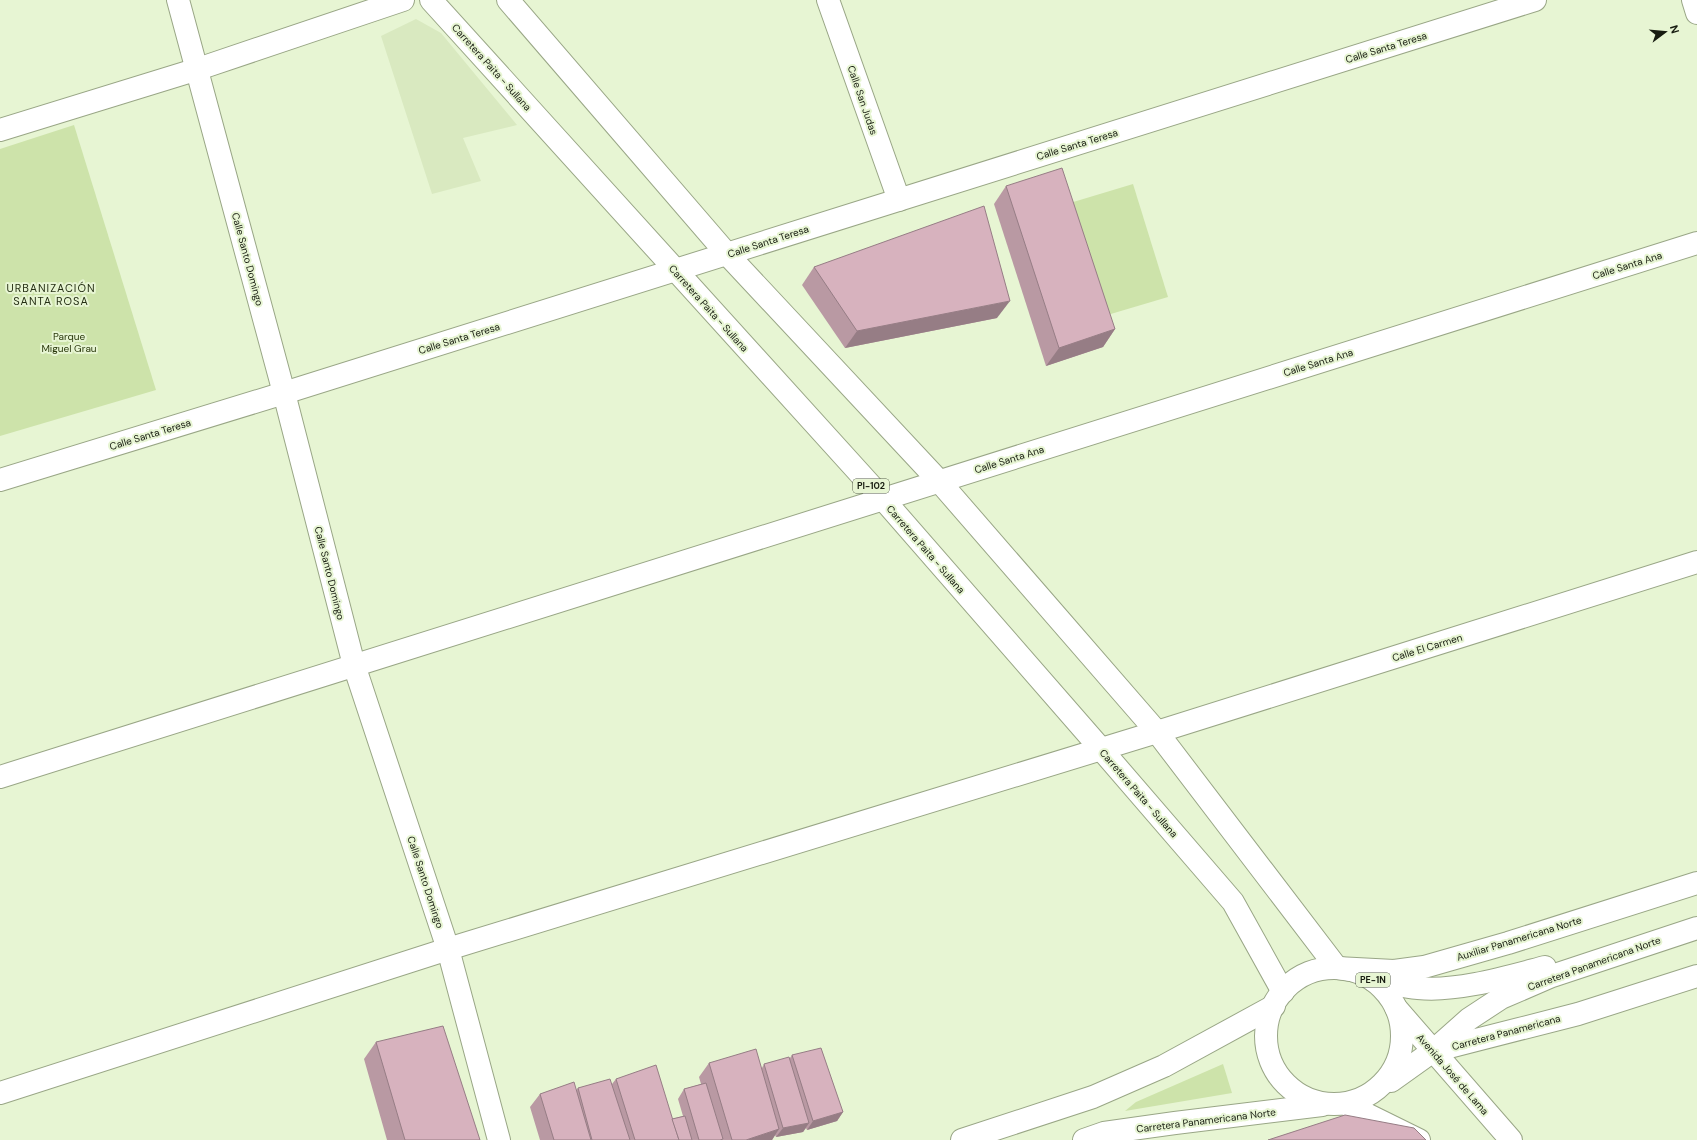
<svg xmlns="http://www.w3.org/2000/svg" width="1697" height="1140" font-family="'DM Sans',sans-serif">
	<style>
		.built { fill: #d9e9c0 }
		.green { fill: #cde3aa }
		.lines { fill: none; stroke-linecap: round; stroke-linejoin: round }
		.street-casing { stroke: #99a686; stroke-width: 24 }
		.secondary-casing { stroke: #99a686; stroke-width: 24 }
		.primary-casing { stroke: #99a686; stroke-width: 24 }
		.highway-casing { stroke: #99a686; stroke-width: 24 }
		.street { stroke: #fff; stroke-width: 22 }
		.secondary { stroke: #fff; stroke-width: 22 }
		.primary { stroke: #fff; stroke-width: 22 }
		.highway { stroke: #fff; stroke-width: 22 }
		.wall { fill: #b999a3 }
		.shaded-wall { fill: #967d85 }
		.building { fill: #d7b2be; stroke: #967d85 }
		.labels { text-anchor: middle; stroke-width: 4; stroke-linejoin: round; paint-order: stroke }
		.shield { fill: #e7f5d3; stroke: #555d4a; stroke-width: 1 }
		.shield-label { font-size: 9px; font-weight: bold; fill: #171c10 }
		.street-label { font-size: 10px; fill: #171c10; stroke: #e7f5d3 }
		.park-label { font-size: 10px; fill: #29370b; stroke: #e7f5d3 }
		.neighbourhood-label { font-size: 11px; letter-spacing: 1px; fill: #242e13; stroke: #e7f5d3 }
	</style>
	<rect width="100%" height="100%" fill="#e7f5d3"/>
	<path class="built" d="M 416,19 L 441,33 L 517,125 L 463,138 L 481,181 L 432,194 L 381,36 Z"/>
	<g class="green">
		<path d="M 74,125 L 156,390 L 0,436 L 0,149 Z"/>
		<path d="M 1133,184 L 1168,297 L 1104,316 L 1070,203 Z"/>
		<path d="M 1223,1064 L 1232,1093 L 1125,1111 L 1136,1102 Z"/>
	</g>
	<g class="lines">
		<g class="street-casing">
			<g id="street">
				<path d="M 178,0 L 284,393 L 354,665 L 448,949 L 499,1140"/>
				<path d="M 828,0 L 899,200"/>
				<path d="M 1693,0 L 1697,13"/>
				<path d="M 0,130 L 198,69 L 403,0"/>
				<path d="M 0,480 L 284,393 L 1535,0"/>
				<path d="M 0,777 L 1697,243"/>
				<path d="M 0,1093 L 448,949 L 1157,732 L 1697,562"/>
			</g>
		</g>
		<g class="secondary-casing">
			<g id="secondary">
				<path d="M 1337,968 L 1394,971 L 1424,967 L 1508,943 L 1697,883"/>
				<path d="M 1396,1008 L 1511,1140"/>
				<path d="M 1433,1051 L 1578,1014 L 1697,976"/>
				<path d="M 1346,1104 L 1419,1140"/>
			</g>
		</g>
		<g class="primary-casing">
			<g id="primary">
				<path d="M 431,0 L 883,499 L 1101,749 L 1233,902 L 1283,992"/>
				<path d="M 508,0 L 727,254 L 939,481 L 1157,732 L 1337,968 L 1356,971"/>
			</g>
		</g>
		<g class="highway-casing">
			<g id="highway">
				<circle cx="1334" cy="1036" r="68"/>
				<path d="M 1373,980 C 1387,982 1403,987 1418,988 C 1457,992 1507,977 1545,967"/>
				<path d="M 1391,1081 L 1433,1051 L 1469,1019 L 1501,998 L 1552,976 L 1697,928"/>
				<path d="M 962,1140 L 1093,1097 L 1164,1066 L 1274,1006"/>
				<path d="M 1084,1140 L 1104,1133 L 1175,1123 L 1322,1105"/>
			</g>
		</g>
		<use href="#street" class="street"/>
		<use href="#secondary" class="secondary"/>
		<use href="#primary" class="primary"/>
		<use href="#highway" class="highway"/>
	</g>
	<g class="wall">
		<path d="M 1006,186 L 1115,329 L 1103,347 L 1046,366 L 994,204 Z"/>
		<path d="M 814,267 L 997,318 L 845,348 L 802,285 Z"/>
		<path d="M 376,1042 L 480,1140 L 386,1140 L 387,1140 L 364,1059 Z"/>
		<path d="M 792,1055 L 843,1112 L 837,1121 L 807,1130 L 806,1128 L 803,1132 L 776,1137 L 775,1135 L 772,1140 L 540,1140 L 530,1107 L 540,1094 L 576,1090 L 578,1088 L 612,1084 L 616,1079 L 672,1119 L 683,1116 L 678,1099 L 684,1089 L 701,1084 L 699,1077 L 709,1063 L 762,1068 L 764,1064 L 790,1058 Z"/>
	</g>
	<g class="shaded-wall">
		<path d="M 1010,301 L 997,318 L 845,348 L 857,331 Z"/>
		<path d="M 1115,329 L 1103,347 L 1046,366 L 1059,348 Z"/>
		<path d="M 843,1112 L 837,1121 L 807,1130 L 813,1121 Z"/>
		<path d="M 809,1123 L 803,1132 L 776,1137 L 783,1128 Z"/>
		<path d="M 779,1129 L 772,1140 L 746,1140 Z"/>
	</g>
	<g class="building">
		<path d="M 1062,168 L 1115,329 L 1059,348 L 1006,186 Z"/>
		<path d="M 984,206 L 1010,301 L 857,331 L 814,267 Z"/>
		<path d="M 443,1026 L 480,1140 L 405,1140 L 376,1042 Z"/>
		<path d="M 821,1048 L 843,1112 L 813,1121 L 792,1055 Z"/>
		<path d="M 756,1049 L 779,1129 L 746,1140 L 732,1140 L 709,1063 Z"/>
		<path d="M 789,1057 L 809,1123 L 783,1128 L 764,1064 Z"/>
		<path d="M 656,1065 L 679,1140 L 635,1140 L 616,1079 Z"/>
		<path d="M 610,1079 L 630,1140 L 592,1140 L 578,1088 Z"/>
		<path d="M 574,1082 L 591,1140 L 554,1140 L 540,1094 Z"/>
		<path d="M 706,1083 L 723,1139 L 720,1140 L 699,1140 L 684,1089 Z"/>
		<path d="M 1345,1115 L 1414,1128 L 1426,1140 L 1268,1140 Z"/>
		<path d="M 685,1116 L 692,1140 L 679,1140 L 672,1119 Z"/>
	</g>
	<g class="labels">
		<g class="shield">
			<rect x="853" y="479" width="36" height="14" rx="3"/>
			<rect x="1356" y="973" width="34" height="14" rx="3"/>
		</g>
		<g class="shield-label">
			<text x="871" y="489">PI-102</text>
			<text x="1373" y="983">PE-1N</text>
		</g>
		<g class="street-label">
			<text transform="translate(1386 47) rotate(-17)" y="4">Calle Santa Teresa</text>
			<text transform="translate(492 67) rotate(48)" y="4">Carretera Paita - Sullana</text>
			<text transform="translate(863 100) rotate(71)" y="4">Calle San Judas</text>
			<text transform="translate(1077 144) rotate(-17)" y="4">Calle Santa Teresa</text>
			<text transform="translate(768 241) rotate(-18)" y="4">Calle Santa Teresa</text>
			<text transform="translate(248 259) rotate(75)" y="4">Calle Santo Domingo</text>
			<text transform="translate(1627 265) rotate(-17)" y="4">Calle Santa Ana</text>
			<text transform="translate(709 308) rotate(48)" y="4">Carretera Paita - Sullana</text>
			<text transform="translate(459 338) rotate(-17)" y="4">Calle Santa Teresa</text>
			<text transform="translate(1318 362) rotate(-17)" y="4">Calle Santa Ana</text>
			<text transform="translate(150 434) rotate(-17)" y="4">Calle Santa Teresa</text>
			<text transform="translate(1009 459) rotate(-17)" y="4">Calle Santa Ana</text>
			<text transform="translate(926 549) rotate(49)" y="4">Carretera Paita - Sullana</text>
			<text transform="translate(330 573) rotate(76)" y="4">Calle Santo Domingo</text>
			<text transform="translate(1427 647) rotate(-17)" y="4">Calle El Carmen</text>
			<text transform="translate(1139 793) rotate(49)" y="4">Carretera Paita - Sullana</text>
			<text transform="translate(426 882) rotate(72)" y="4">Calle Santo Domingo</text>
			<text transform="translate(1519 938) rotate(-17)" y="4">Auxiliar Panamericana Norte</text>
			<text transform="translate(1594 963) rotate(-20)" y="4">Carretera Panamericana Norte</text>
			<text transform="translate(1506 1032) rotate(-15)" y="4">Carretera Panamericana</text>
			<text transform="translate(1453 1074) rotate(49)" y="4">Avenida José de Lama</text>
			<text transform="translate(1206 1120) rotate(-7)" y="4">Carretera Panamericana Norte</text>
		</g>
		<g class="park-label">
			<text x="69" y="340">Parque<tspan x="69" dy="12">Miguel Grau</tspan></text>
		</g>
		<g class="neighbourhood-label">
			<text x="51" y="292">URBANIZACIÓN<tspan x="51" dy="13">SANTA ROSA</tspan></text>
		</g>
	</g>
	<g transform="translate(1665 32) rotate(74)" stroke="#e7f5d3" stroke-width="3" paint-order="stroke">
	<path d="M0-3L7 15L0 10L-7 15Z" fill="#171c10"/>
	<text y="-6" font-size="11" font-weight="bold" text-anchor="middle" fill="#171c10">N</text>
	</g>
</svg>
